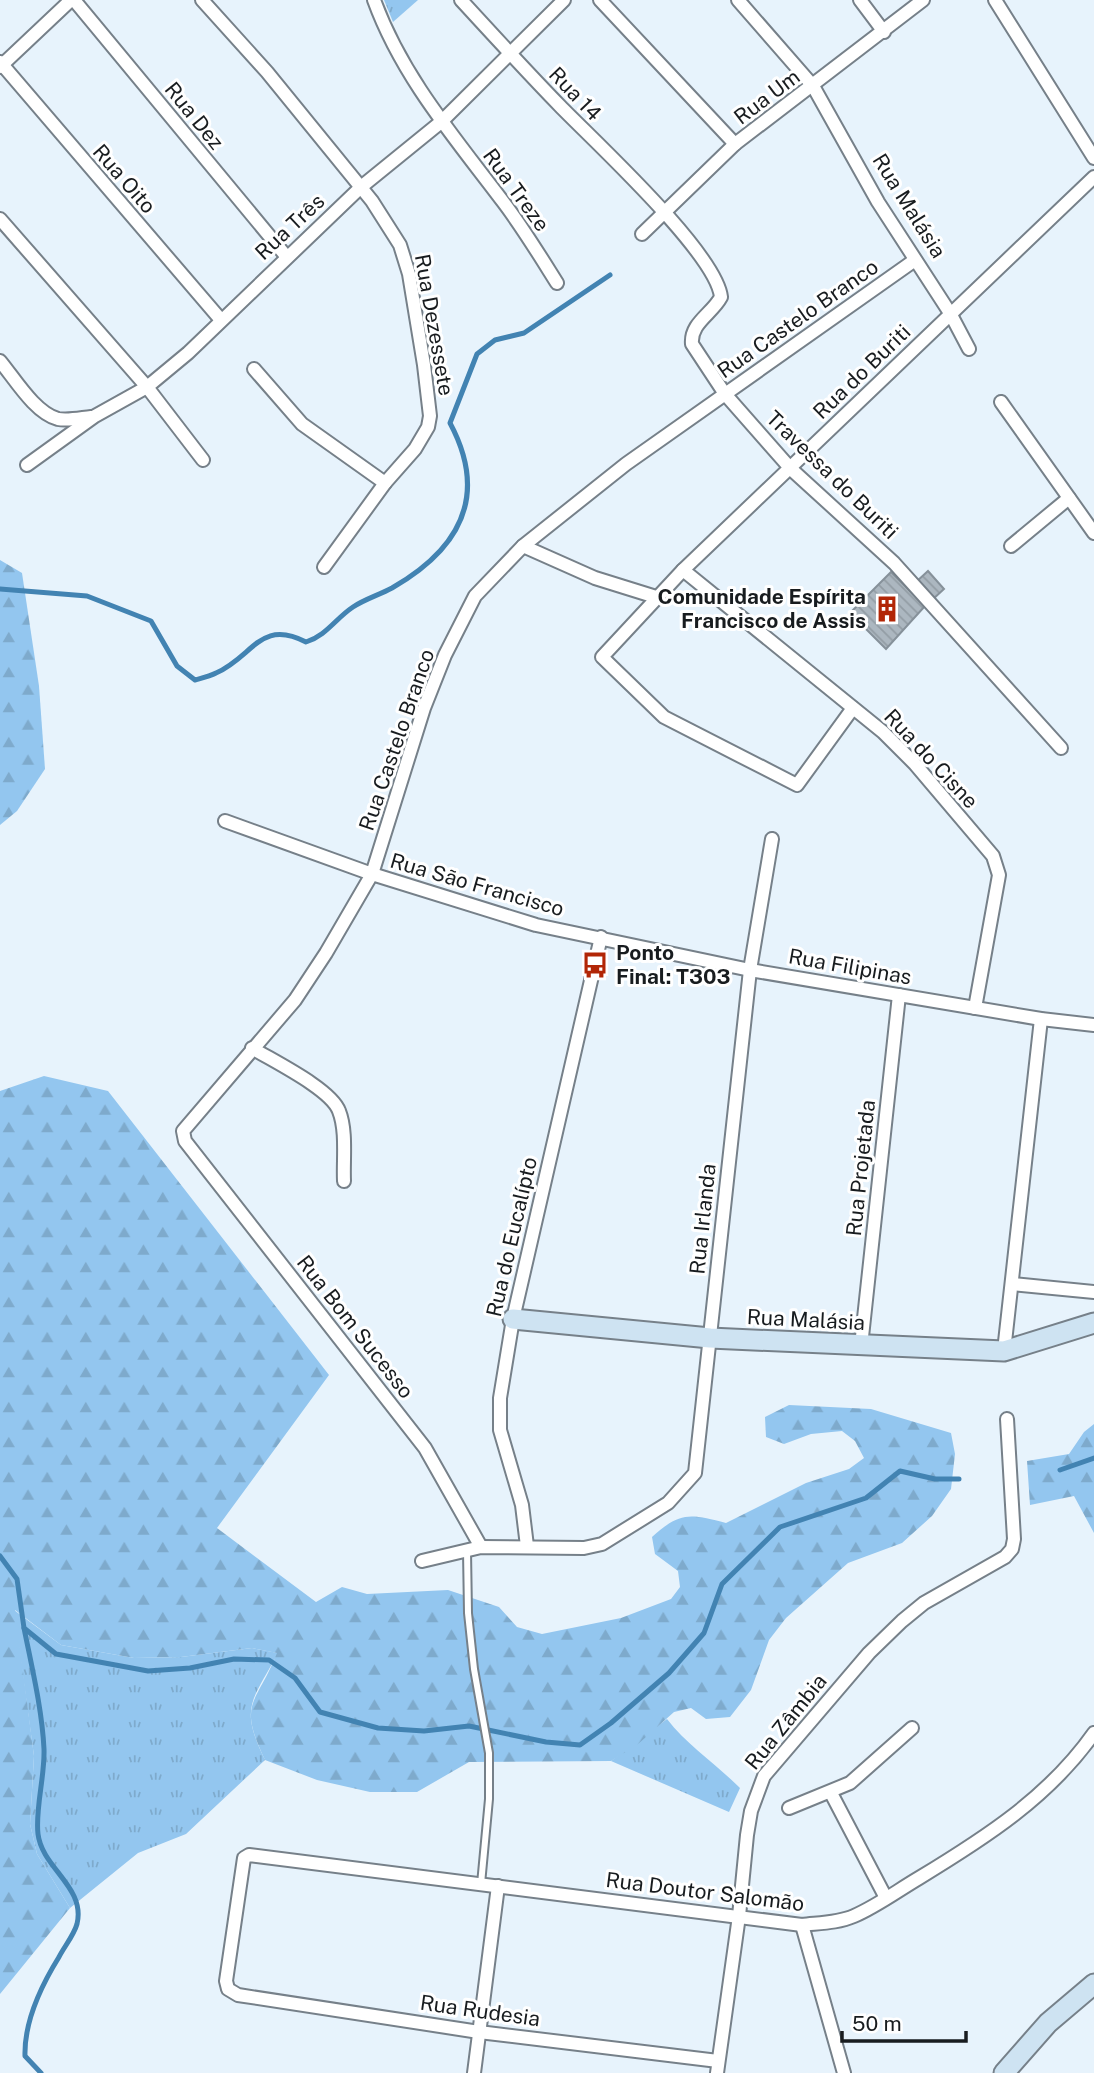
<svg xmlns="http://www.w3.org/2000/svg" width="1094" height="2073" font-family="'Public Sans',sans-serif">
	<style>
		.grass { fill: url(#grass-tufts) }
		.forest { fill: url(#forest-firs) }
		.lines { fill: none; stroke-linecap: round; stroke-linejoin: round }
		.stream { stroke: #4283b2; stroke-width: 5 }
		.building { fill: url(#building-back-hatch); stroke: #86919a; stroke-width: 2 }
		.lane-casing { stroke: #768089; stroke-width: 10 }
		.street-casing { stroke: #768089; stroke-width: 16 }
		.secondary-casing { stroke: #768089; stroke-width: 23 }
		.lane { stroke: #fff; stroke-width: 6 }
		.street { stroke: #fff; stroke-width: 12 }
		.secondary { stroke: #cee3f2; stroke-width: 19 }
		.labels { text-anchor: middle; stroke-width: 6; stroke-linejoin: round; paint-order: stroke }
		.street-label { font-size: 21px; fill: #181c1f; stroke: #fff }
		.poi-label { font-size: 21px; font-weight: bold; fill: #181c1f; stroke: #fff; text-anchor: end }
	</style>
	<defs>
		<pattern id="grass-tufts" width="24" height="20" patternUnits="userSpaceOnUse" patternTransform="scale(1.75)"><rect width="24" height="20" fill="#93c6ef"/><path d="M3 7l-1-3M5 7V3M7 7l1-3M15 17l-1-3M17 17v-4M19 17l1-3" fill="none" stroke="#7eaacc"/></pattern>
		<pattern id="forest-firs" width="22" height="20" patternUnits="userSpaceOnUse" patternTransform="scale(1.75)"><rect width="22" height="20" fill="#93c6ef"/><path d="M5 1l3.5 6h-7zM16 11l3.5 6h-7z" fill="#7eaacc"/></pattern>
		<pattern id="building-back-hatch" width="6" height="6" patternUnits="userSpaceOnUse" patternTransform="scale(1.75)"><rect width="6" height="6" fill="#acb7c0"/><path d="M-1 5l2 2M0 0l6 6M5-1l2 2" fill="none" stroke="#939da5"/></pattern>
	</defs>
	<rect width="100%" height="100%" fill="#e7f3fc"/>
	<g class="grass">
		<path d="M 384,0 L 418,0 L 393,22 Z"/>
		<path d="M 14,1610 L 61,1645 L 134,1658 L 181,1657 L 252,1648 L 278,1653 C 252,1702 239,1706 265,1760 L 186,1834 L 138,1853 L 70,1908 L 37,1854 L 30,1824 L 34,1756 Z"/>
		<path d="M 667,1719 C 687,1745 716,1764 740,1788 L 729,1812 L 611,1761 Z"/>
	</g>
	<g class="forest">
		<path d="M 0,560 L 22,573 L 39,686 L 45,769 L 17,811 L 0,825 Z"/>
		<path d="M 44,1076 L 108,1091 L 329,1375 L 217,1528 L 316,1602 L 342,1587 L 367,1594 L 448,1590 L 499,1607 L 517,1627 L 542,1634 L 621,1618 L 671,1599 L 680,1587 L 678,1571 L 655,1554 L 652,1537 C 681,1511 690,1514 726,1523 L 806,1483 L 849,1469 L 864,1458 L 855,1441 L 842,1431 L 811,1434 L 784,1444 L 766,1437 L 765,1417 L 789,1405 L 871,1409 L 951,1433 L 955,1454 L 951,1489 L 932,1516 L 902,1543 L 848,1563 L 786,1618 L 769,1640 L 751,1690 L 730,1717 L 706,1719 L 691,1708 L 674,1712 L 637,1745 L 611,1761 L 469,1762 L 417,1792 L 370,1792 L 317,1780 L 265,1760 C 237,1701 256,1706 277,1653 L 252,1648 L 181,1657 L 134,1658 L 61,1645 L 15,1610 L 34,1756 L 30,1824 L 37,1854 L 70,1908 L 0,1994 L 0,1091 Z"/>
		<path d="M 1094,1424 L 1094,1533 L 1074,1496 L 1030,1505 L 1027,1461 L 1069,1454 L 1084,1432 Z"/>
	</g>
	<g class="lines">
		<g class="stream">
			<path d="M 0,589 L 87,596 L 151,621 L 177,666 L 195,680 C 202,678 210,676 216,673 C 253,657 260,618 306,642 C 327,635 335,619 353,607 C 365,599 379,595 392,588 C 460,549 489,496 450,423 L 477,354 L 495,340 L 524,333 L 610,275"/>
			<path d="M 1060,1470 L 1094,1458"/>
			<path d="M 0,1556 L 17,1579 L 24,1628 L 56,1654 L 148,1671 L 190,1668 L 234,1659 L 269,1660 L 295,1678 L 320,1712 L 378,1728 L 424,1731 L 469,1726 L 546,1742 L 580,1745 L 611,1723 L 669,1673 L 704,1633 L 722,1584 L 780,1527 L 866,1498 L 900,1471 L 935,1479 L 959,1479"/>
			<path d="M 24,1628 C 32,1668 42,1709 44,1749 C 45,1776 35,1809 38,1834 C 42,1868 86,1887 77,1924 C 74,1935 64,1947 59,1957 C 41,1986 24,2021 25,2056 L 41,2073"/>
		</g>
	</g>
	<g class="building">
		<path d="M 928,571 L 944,589 L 932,600 L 916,582 Z"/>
		<path d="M 891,572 L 925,606 L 886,649 L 850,613 Z"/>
	</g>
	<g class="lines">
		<g class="lane-casing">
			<path id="lane" d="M 467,1551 L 468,1613 L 474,1669 L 489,1753 L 489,1799 L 481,1884"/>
		</g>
		<g class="street-casing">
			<g id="street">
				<path d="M 74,0 L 286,256"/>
				<path d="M 202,0 L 267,72 L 372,201 L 400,245 L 409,274 L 424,365 L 430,416 L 428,427 L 415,449 L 385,483 L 324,567"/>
				<path d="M 374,0 C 402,77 455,138 504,203 C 523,228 540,256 557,283"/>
				<path d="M 461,0 C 494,36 526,71 560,106 C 595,142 716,253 721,297 C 712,314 690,323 692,344 L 725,394 L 791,469 L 894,563 L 1061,748"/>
				<path d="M 600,0 L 735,144"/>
				<path d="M 738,0 L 813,86 L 878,202 L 950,313 L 969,349"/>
				<path d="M 860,0 L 884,32"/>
				<path d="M 995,0 L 1094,158"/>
				<path d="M 0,62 L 221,320"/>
				<path d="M 0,67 L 71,0"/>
				<path d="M 0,219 L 147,387 L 203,460"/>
				<path d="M 642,234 L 735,144 L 923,0"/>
				<path d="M 0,361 C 15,379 35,413 58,419 C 68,421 81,418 91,417"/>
				<path d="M 254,369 L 302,424 L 385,483"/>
				<path d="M 1001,402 L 1094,533"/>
				<path d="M 27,465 L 95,416 L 147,387 L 188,353 L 361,187 L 441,122 L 564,0"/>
				<path d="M 523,546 L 595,578 L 656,597"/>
				<path d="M 1011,546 L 1069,498"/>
				<path d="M 683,570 L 883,732 L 915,764 L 993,856 L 999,875 L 975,1008"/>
				<path d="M 853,708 L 797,785 L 664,717 L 602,657 L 683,570 L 1094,177"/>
				<path d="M 225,821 L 372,874 L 536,925 L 750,970 L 1041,1019 L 1094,1025"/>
				<path d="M 252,1048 C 273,1061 331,1089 339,1111 C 347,1131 343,1160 344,1181"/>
				<path d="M 1012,1284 L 1094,1292"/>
				<path d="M 861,1346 L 899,995"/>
				<path d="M 1004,1351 L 1041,1019"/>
				<path d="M 527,1546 L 522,1505 L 500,1430 L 500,1398 L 513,1319 L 601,937"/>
				<path d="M 481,1547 L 425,1448 L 185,1141 L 183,1131 L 295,1000 L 326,953 L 372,874 L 424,708 L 445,655 L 475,596 L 523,546 L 626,464 L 915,260"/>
				<path d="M 422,1561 L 481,1547 L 584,1548 L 602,1544 L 668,1503 L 695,1473 L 750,970 L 772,839"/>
				<path d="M 831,1793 L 886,1898"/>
				<path d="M 789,1808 L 850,1783 L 912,1728"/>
				<path d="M 802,1925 L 844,2073"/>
				<path d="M 718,2061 L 479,2032 L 238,1995 L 228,1989 L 226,1981 L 244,1858 L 249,1855 L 802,1925 C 819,1923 838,1923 854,1916 C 877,1906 897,1891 919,1878 C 985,1838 1049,1797 1094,1733"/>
				<path d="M 474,2073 L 498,1886"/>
				<path d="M 717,2073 L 739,1916 L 747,1835 L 751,1811 L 764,1776 L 869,1653 L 902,1621 L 924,1603 L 1005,1557 L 1012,1549 L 1014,1539 L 1007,1419"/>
			</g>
		</g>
		<g class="secondary-casing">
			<g id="secondary">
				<path d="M 513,1319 L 710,1338 L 1004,1351 L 1094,1323"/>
				<path d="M 1004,2073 L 1048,2023 L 1094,1984"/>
			</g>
		</g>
		<use href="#lane" class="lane"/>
		<use href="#street" class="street"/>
		<use href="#secondary" class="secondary"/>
	</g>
	<defs>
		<g id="building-bare" transform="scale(2.1)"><path d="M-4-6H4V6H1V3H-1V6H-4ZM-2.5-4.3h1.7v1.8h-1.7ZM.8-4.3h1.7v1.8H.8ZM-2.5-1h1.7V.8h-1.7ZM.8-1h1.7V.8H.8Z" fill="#b22606" stroke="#fff" stroke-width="2.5" paint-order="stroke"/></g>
		<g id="bus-bare" transform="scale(2.1)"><path d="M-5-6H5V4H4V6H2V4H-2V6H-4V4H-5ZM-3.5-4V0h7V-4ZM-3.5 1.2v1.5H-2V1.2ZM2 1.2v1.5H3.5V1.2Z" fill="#b22606" stroke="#fff" stroke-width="2.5" paint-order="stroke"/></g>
	</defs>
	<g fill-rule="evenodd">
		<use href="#building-bare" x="887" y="609"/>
		<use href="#bus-bare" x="595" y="965"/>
	</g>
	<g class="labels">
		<g class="street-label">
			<text transform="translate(575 94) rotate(46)" y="7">Rua 14</text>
			<text transform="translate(767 97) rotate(-37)" y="7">Rua Um</text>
			<text transform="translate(194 116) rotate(51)" y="7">Rua Dez</text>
			<text transform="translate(124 179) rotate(49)" y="7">Rua Oito</text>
			<text transform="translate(516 190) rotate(54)" y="7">Rua Treze</text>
			<text transform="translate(909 206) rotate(58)" y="7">Rua Malásia</text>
			<text transform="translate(290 227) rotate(-43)" y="7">Rua Três</text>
			<text transform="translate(798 319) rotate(-35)" y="7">Rua Castelo Branco</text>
			<text transform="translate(434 325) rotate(80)" y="7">Rua Dezessete</text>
			<text transform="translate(862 372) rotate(-44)" y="7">Rua do Buriti</text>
			<text transform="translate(832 475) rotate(44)" y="7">Travessa do Buriti</text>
			<text transform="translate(397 740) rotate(-71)" y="7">Rua Castelo Branco</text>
			<text transform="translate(931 759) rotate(47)" y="7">Rua do Cisne</text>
			<text transform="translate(477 885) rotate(16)" y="7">Rua São Francisco</text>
			<text transform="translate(850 967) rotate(10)" y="7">Rua Filipinas</text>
			<text transform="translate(861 1168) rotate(-84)" y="7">Rua Projetada</text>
			<text transform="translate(703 1219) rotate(-84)" y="7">Rua Irlanda</text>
			<text transform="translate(512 1237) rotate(-77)" y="7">Rua do Eucalípto</text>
			<text transform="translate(806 1320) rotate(3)" y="7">Rua Malásia</text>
			<text transform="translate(355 1327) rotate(52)" y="7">Rua Bom Sucesso</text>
			<text transform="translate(786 1722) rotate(-51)" y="7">Rua Zâmbia</text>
			<text transform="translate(705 1892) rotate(7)" y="7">Rua Doutor Salomão</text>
			<text transform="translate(480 2011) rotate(8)" y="7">Rua Rudesia</text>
		</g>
		<g class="poi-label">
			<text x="866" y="604">Comunidade Espírita<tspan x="866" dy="24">Francisco de Assis</tspan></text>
			<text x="616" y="960" text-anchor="start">Ponto<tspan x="616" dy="24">Final: T303</tspan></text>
		</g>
	</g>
	<path d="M842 2031v10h124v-10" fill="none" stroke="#181c1f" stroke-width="3.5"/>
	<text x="852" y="2031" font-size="21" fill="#181c1f" stroke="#ffffff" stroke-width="5" paint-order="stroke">50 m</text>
</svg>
